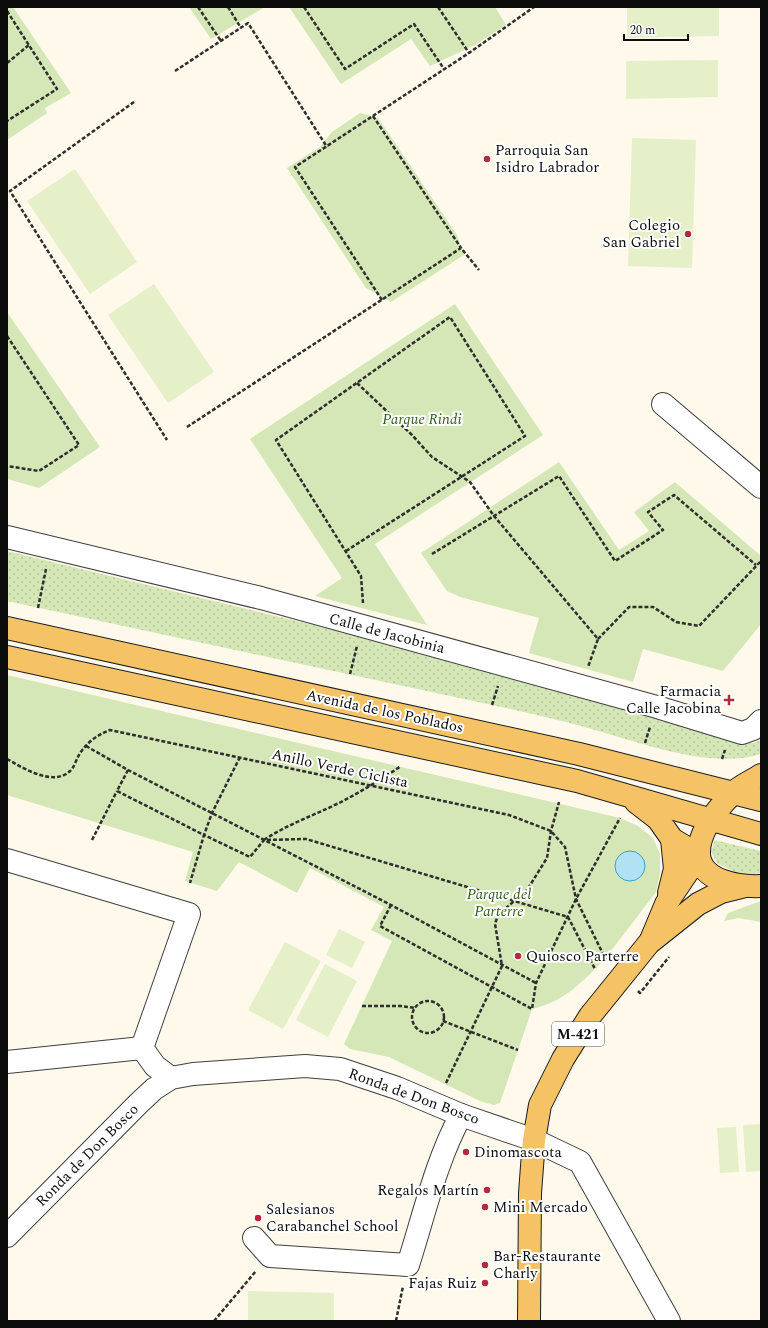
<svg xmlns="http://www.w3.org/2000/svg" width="768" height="1328" font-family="Spectral,serif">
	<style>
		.grass { fill: url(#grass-dots) }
		.park { fill: #d5e7b6 }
		.pitch { fill: #e5efc8 }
		.water { fill: #b1e2f4; stroke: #3a9fc9 }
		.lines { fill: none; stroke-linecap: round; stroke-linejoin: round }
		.minor-casing { stroke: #3f3f3f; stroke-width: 24 }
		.major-casing { stroke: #1d1d1d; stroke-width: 24 }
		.path { stroke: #2e2e2e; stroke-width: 2.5; stroke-dasharray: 4 2; stroke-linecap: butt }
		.minor { stroke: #fff; stroke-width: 22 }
		.major { stroke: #f5c365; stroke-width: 22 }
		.poi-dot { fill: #b7283e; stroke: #fff; stroke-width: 1.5 }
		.labels { text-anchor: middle; stroke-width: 4; stroke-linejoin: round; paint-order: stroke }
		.shield { fill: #fff; stroke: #555; stroke-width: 1 }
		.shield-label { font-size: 14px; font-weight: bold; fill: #0c0c0c }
		.poi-label { font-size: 15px; fill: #0c0c0c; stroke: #fff; text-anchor: start }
		.park-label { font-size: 15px; font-style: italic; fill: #33611e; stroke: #fff }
		.street-label { font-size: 15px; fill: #0c0c0c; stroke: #fff }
	</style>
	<defs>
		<pattern id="grass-dots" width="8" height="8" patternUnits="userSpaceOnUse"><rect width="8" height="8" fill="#d5e7b6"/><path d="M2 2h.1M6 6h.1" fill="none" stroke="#b6c59b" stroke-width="1.8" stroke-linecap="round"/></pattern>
	</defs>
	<rect width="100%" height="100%" fill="#fef9eb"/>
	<g class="grass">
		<path d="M 7,551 L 359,636 L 502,674 L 740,742 L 753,743 L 761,740 L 761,754 C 709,770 639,742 588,728 C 556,719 524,712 492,705 L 7,601 Z"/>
		<path d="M 715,840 L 761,851 L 761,874 L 737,873 L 717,863 L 711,852 Z"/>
	</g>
	<g class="park">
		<path d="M 7,7 L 13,7 L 71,93 L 45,108 L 47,113 L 7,140 Z"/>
		<path d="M 189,7 L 265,7 L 211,39 Z"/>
		<path d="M 289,7 L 495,7 L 506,25 L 477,44 L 430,66 L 411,39 L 341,84 Z"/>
		<path d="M 360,113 L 378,118 L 457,235 L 464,255 L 391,302 L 366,288 L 287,168 L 320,147 L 332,132 Z"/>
		<path d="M 455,304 L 543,435 L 375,544 L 427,625 L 315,596 L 342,578 L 250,439 Z"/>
		<path d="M 7,312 L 100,447 L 39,488 L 7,479 Z"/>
		<path d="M 559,462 L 619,550 L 649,531 L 634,512 L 675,482 L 761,556 L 761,624 L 723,671 L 643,649 L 633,682 L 529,653 L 539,618 L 460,597 L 447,591 L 421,553 Z"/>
		<path d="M 7,675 L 620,818 L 638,826 L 653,838 L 660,854 L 660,873 L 656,892 L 604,960 C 582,982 564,1002 532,1009 L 500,1103 L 494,1105 L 480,1101 L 389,1057 L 350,1049 L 344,1044 L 392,941 L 371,930 L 384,907 L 310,868 L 297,893 L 239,862 L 217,891 L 185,881 L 193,852 L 7,795 Z"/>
		<path d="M 761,901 L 761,922 L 739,918 L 724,921 L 728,913 Z"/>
	</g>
	<g class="pitch">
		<path d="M 627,7 L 719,7 L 719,36 L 627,38 Z"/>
		<path d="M 718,60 L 718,97 L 626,99 L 626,61 Z"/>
		<path d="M 632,138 L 696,140 L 692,268 L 628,266 Z"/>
		<path d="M 75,169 L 137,262 L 90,294 L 27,201 Z"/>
		<path d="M 154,284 L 214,372 L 168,403 L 108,315 Z"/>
		<path d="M 339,929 L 365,942 L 352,968 L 326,955 Z"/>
		<path d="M 285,942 L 321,961 L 283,1029 L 248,1010 Z"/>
		<path d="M 325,964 L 357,981 L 328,1037 L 296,1020 Z"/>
		<path d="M 761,1124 L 761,1171 L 746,1172 L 743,1125 Z"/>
		<path d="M 736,1127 L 739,1172 L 720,1173 L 717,1128 Z"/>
		<path d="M 248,1291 L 334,1293 L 334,1321 L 248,1321 Z"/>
	</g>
	<circle class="water" cx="630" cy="866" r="15"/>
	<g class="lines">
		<g class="minor-casing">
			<g id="minor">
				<path d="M 663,404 L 761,487"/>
				<path d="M 7,537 L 261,598 L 657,707 L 742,733 L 753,729 L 761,721"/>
				<path d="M 7,860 L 189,914 L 142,1048 L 155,1066 L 171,1078"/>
				<path d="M 7,1062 L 142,1048"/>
				<path d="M 7,1236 L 139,1103 L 154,1089 L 171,1078 L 193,1074 L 305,1066 L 340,1069 L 397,1088 L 461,1115 L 534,1140 L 580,1162 L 669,1321"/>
				<path d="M 254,1238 L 270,1256 L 408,1265 C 424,1215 436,1161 461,1115"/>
			</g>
		</g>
		<g class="major-casing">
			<g id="major">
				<path d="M 7,628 L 579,754 L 761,800"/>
				<path d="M 7,657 L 577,781 L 761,834"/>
				<path d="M 761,775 C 752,781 740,786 733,793 C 718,808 698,832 699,854 C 700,882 741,887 761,886"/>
				<path d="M 636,802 L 658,819 L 672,839 L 699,855"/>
				<path d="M 669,893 L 675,869 L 672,839"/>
				<path d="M 651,940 L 666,904 L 699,855"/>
				<path d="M 529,1321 L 530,1193 L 534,1140 L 540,1105 L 563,1059 L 590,1016 L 649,943 L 698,904 L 721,892 L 745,886"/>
			</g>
		</g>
		<g class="path">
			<path d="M 198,7 L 221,41"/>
			<path d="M 228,7 L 241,28"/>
			<path d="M 304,7 L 345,69 L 414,24 L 444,69"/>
			<path d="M 438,7 L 469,53"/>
			<path d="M 7,11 L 57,89 L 7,121"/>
			<path d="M 7,63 L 29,45"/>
			<path d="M 175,71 L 248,23 L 327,147"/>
			<path d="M 134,102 L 10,191 L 167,440"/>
			<path d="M 373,116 L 461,248"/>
			<path d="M 382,300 L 295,167 L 469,53 L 534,7"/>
			<path d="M 7,336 L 79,445 L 39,471 L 7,466"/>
			<path d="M 357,383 L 412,435 L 432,457 L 470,482 L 494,516 L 598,639 L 588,667"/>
			<path d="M 187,427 L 461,248 L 479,270"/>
			<path d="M 346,551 L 525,436 L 450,317 L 276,440 L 361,576 L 363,603"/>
			<path d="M 432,554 L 559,476 L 615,561 L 663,530 L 648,512 L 674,495 L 756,565"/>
			<path d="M 38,608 L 46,569"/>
			<path d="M 598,639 L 629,607 L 653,607 L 676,622 L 699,626 L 761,561"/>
			<path d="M 350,674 L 357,646"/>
			<path d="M 492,705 L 498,686"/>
			<path d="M 645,743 L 650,727"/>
			<path d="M 86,746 L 128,770 L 391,905 L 536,983"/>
			<path d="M 240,757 L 212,813 L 204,835 L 250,857 L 264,840 L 306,839 L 568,917 L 595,969"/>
			<path d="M 7,759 C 23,768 53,787 70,771 C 74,768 76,760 79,755 C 86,743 97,735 110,730 L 509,815 L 551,831 L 565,847 L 576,899 L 607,962"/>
			<path d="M 722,759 L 725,750"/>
			<path d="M 128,770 L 117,791 L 204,835 L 190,883"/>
			<path d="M 92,840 L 117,791"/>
			<path d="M 264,840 C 288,824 315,815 341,802 C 362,791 382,779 401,766"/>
			<path d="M 391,905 L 380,926 L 532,1009 L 536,983 L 576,899 L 620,818"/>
			<path d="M 638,991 L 640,993 L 669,957"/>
			<circle cx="428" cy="1017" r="16"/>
			<path d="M 362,1006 L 401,1006 L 415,1008"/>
			<path d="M 443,1021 L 518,1050"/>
			<path d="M 446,1083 L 502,966 L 495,924 L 498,915 L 527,890 L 547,858 L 551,831 L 559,802"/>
			<path d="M 214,1321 L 256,1271"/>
			<path d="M 396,1321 L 403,1286"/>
		</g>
		<use href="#minor" class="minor"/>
		<use href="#major" class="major"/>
	</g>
	<g class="poi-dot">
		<circle cx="487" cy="159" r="4"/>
		<circle cx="688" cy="234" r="4"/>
		<path d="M727 694h4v4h4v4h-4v4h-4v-4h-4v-4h4z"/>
		<circle cx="518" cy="956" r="4"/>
		<circle cx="466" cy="1152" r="4"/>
		<circle cx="487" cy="1190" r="4"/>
		<circle cx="485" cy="1207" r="4"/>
		<circle cx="258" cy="1218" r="4"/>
		<circle cx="485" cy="1265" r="4"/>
		<circle cx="485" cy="1283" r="4"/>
	</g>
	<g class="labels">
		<rect class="shield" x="552" y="1022" width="52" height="24" rx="3"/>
		<g class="shield-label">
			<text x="578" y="1039">M-421</text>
		</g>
		<g class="poi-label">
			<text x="495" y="155">Parroquia San<tspan x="495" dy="17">Isidro Labrador</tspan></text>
			<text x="680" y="230" text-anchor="end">Colegio<tspan x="680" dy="17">San Gabriel</tspan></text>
			<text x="721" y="696" text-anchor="end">Farmacia<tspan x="721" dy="17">Calle Jacobina</tspan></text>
			<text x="526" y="961">Quiosco Parterre</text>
			<text x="474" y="1157">Dinomascota</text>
			<text x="479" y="1195" text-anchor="end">Regalos Martín</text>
			<text x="493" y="1212">Mini Mercado</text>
			<text x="266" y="1214">Salesianos<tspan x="266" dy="17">Carabanchel School</tspan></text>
			<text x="493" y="1261">Bar-Restaurante<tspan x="493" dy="17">Charly</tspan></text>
			<text x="477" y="1288" text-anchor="end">Fajas Ruiz</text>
		</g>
		<g class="park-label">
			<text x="422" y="424">Parque Rindi</text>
			<text x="499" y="899">Parque del<tspan x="499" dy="17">Parterre</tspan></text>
		</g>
		<g class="street-label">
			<text transform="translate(387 633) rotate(15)" y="5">Calle de Jacobinia</text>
			<text transform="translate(385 711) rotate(12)" y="5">Avenida de los Poblados</text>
			<text transform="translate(340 768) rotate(12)" y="5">Anillo Verde Ciclista</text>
			<text transform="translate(414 1096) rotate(20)" y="5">Ronda de Don Bosco</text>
			<text transform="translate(87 1155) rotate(-45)" y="5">Ronda de Don Bosco</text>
		</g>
	</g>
	<rect width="768" height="1328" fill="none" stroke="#0c0c0c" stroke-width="16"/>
	<path d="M624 34v6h64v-6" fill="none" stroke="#0c0c0c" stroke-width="2"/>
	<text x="630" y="34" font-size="12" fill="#0c0c0c" stroke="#ffffff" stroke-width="3" paint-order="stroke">20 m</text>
</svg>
